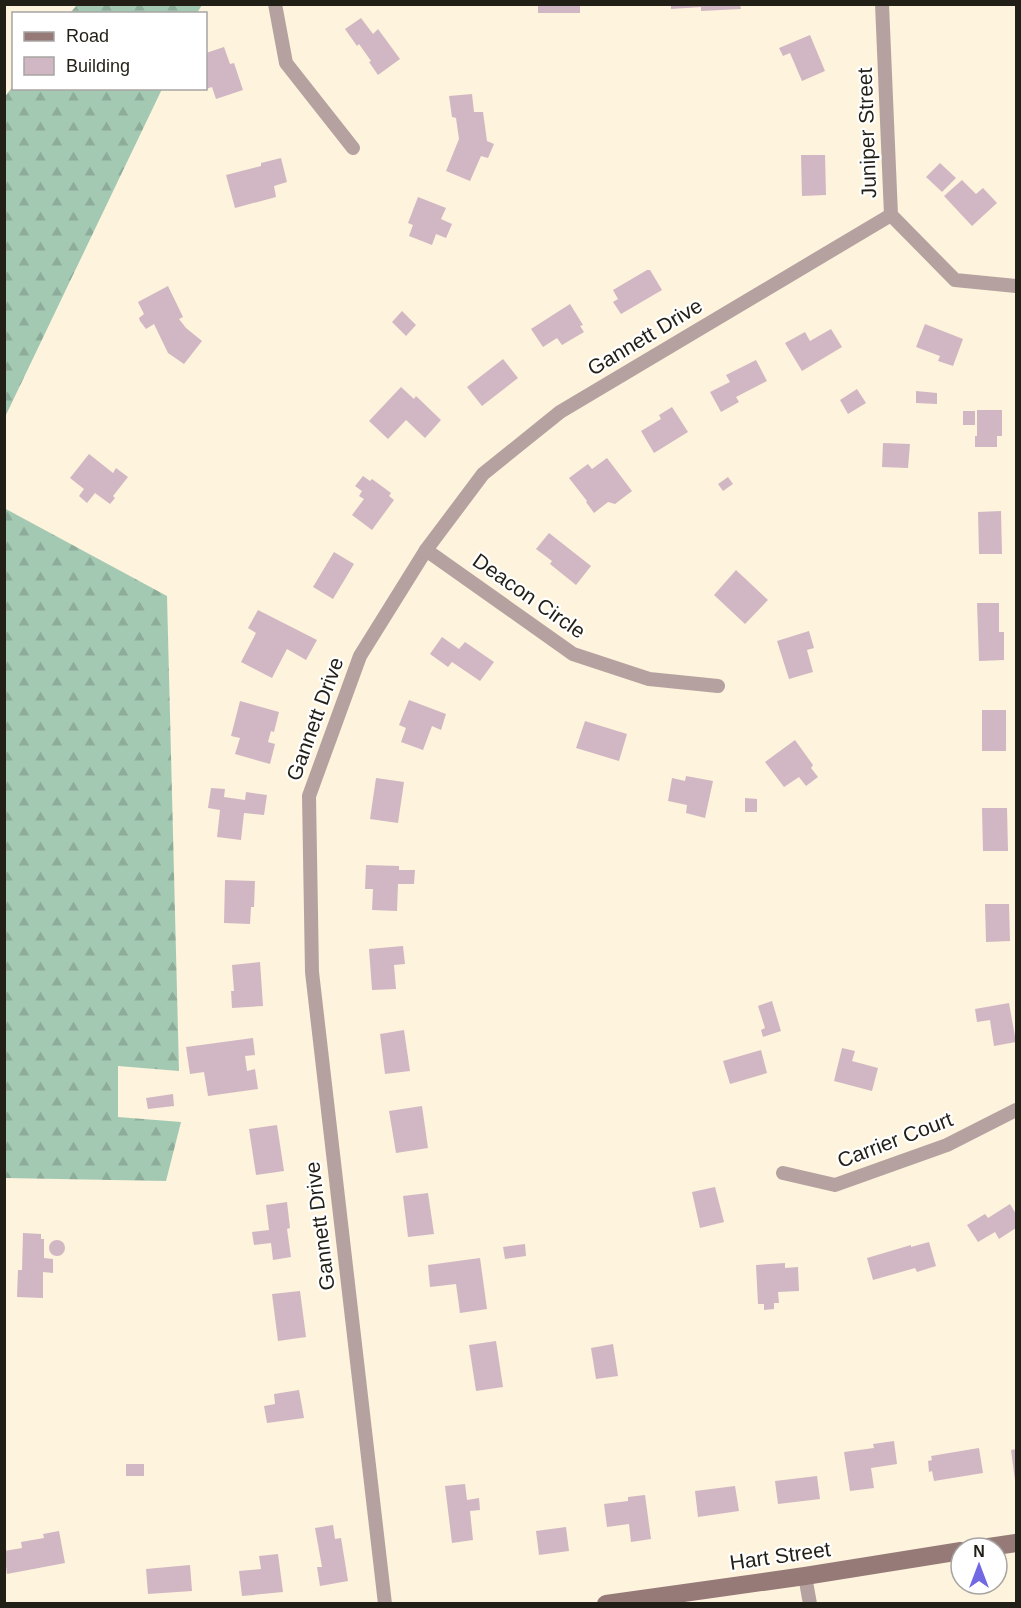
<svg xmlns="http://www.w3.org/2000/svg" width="1021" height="1608" font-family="Helvetica,sans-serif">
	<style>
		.forest { fill: url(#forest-firs) }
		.building { fill: #d1b7c3 }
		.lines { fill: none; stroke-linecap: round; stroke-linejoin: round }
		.street { stroke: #b5a2a0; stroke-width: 14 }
		.secondary { stroke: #957a78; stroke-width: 18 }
		.labels { text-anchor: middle; stroke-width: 4.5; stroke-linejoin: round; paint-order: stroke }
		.street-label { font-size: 21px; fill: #221f16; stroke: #fff }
	</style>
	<defs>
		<pattern id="forest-firs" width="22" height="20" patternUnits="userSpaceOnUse" patternTransform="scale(1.5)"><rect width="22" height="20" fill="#a4c9b3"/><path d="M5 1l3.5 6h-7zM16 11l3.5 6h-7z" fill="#8dac99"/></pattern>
	</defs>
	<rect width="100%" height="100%" fill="#fef3dc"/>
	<g class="forest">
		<path d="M 77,5 L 77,4 L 202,5 L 197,13 L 70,13 Z"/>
		<path d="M 13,86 L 14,88 L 162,89 L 5,417 L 4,98 Z"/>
		<path d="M 4,508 L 167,596 L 179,1071 L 118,1066 L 118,1117 L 181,1122 L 166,1181 L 5,1178 Z"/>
	</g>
	<g class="building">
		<rect x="538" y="4" width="42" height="9"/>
		<path d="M 671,4 L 740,4 L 741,9 L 701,11 L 701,7 L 671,9 Z"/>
		<path d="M 361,18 L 373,34 L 378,29 L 400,59 L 378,75 L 369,62 L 371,61 L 359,44 L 357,46 L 345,29 Z"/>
		<path d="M 810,35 L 825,71 L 802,81 L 790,53 L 783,56 L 779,48 Z"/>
		<path d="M 224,47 L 230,64 L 234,63 L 243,90 L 216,99 L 212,87 L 206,89 L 206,53 Z"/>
		<path d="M 472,94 L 474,112 L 483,112 L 487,141 L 494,144 L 488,158 L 481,156 L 470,181 L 446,171 L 459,139 L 456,118 L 452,117 L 449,96 Z"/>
		<path d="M 801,155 L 825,155 L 826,195 L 802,196 Z"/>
		<path d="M 281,158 L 287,182 L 274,186 L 276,197 L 235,208 L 226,175 L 261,166 L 261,163 Z"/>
		<path d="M 940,163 L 956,178 L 942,192 L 926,177 Z"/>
		<path d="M 962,180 L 976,194 L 983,188 L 997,203 L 972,226 L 944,196 Z"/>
		<path d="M 418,197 L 446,208 L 441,219 L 452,224 L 446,238 L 436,234 L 432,245 L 409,236 L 413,225 L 408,223 Z"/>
		<path d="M 647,270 L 650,270 L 662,290 L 621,314 L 613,302 L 618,299 L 613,290 Z"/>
		<path d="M 168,286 L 183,317 L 179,319 L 186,328 L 202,341 L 184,364 L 168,353 L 154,324 L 146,329 L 140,321 L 139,318 L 144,314 L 138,302 Z"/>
		<path d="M 570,304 L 583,325 L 580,326 L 584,332 L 562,345 L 557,338 L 543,347 L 531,329 Z"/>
		<path d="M 402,311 L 416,325 L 406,336 L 392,322 Z"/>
		<path d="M 925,324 L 963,339 L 953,366 L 938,361 L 940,356 L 916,347 Z"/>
		<path d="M 831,329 L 842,347 L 802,371 L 785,343 L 805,332 L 810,341 Z"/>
		<path d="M 503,359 L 518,378 L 482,406 L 467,387 Z"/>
		<path d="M 756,360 L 767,381 L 736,397 L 739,402 L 721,412 L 710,392 L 730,382 L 726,375 Z"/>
		<path d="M 401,387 L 414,399 L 416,396 L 441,420 L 425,438 L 406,420 L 388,439 L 369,421 Z"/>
		<path d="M 857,389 L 866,403 L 848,414 L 840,400 Z"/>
		<path d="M 916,391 L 937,393 L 937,404 L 916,403 Z"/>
		<path d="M 672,407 L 688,432 L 654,453 L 641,431 L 661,419 L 659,415 Z"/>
		<path d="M 977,410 L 1002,410 L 1002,436 L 997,436 L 997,447 L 975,447 L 975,436 L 977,436 Z"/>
		<rect x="963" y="411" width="12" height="14"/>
		<path d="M 883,443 L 910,444 L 908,468 L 882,467 Z"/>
		<path d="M 89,454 L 113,473 L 116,468 L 128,477 L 113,496 L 115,498 L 110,504 L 95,493 L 87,503 L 79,496 L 84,489 L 70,478 Z"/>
		<path d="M 607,458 L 632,491 L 615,504 L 608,502 L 594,513 L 586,502 L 587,501 L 569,478 L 588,464 L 592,469 Z"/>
		<path d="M 363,476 L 370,481 L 372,479 L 391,493 L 389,496 L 394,500 L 372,530 L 352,515 L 364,499 L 359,496 L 362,491 L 355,486 Z"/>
		<path d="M 728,477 L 733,484 L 723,491 L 718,484 Z"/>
		<path d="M 1001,511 L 1002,554 L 979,554 L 978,512 Z"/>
		<path d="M 549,533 L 591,566 L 576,585 L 550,564 L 552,561 L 536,549 Z"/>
		<path d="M 334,552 L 354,564 L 333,599 L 313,587 Z"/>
		<path d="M 736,570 L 768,600 L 745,624 L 714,595 Z"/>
		<path d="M 977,603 L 999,603 L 999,632 L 1004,632 L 1004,660 L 979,661 Z"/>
		<path d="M 258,610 L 317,640 L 306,660 L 287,649 L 272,678 L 241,662 L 256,633 L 248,628 Z"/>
		<path d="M 809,631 L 814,648 L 807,650 L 813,672 L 789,679 L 777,641 Z"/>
		<path d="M 442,637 L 459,649 L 465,642 L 494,662 L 480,681 L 452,662 L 448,667 L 430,654 Z"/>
		<path d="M 409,700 L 446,714 L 441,730 L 432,726 L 423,750 L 401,742 L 406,728 L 399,725 Z"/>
		<path d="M 240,701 L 279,712 L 274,732 L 271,731 L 268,742 L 275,744 L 270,764 L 235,754 L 240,738 L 231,736 Z"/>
		<rect x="982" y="710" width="24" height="41"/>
		<path d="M 585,721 L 627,734 L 619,761 L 576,748 Z"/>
		<path d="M 795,740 L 813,765 L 811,768 L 818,777 L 806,786 L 799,777 L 784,787 L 765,762 Z"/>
		<path d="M 686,776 L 713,781 L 705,818 L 686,813 L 687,805 L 668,801 L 672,778 L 685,781 Z"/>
		<path d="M 376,778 L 404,782 L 398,823 L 370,819 Z"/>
		<path d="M 211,788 L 225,789 L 224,797 L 245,800 L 246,792 L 267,795 L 264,815 L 244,813 L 241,840 L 217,837 L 220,810 L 208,808 Z"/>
		<path d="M 745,798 L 757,799 L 757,812 L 745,812 Z"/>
		<path d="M 982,808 L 1007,808 L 1008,851 L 983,851 Z"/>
		<path d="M 366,865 L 399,866 L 399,870 L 415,870 L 414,884 L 398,884 L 397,911 L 372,910 L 373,889 L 365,889 Z"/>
		<path d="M 225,880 L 255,881 L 254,907 L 251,907 L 250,924 L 224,923 Z"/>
		<path d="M 985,904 L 1009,904 L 1010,941 L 986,942 Z"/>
		<path d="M 403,946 L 405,964 L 394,965 L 396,989 L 372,990 L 369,949 Z"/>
		<path d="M 260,962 L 263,1006 L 232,1008 L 231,991 L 234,991 L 232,965 Z"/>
		<path d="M 772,1001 L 781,1031 L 763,1037 L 761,1030 L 765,1028 L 758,1006 Z"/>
		<path d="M 1009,1003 L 1016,1042 L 994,1046 L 990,1020 L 977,1022 L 975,1009 Z"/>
		<path d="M 404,1030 L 410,1071 L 385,1074 L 380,1034 Z"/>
		<path d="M 253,1038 L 255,1055 L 245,1056 L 247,1071 L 255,1069 L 258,1089 L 208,1096 L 204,1072 L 190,1074 L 186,1047 Z"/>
		<path d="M 842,1048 L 855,1051 L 852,1061 L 878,1068 L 872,1091 L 834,1081 Z"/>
		<path d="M 761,1050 L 767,1073 L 730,1084 L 723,1061 Z"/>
		<path d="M 173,1094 L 174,1106 L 148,1109 L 146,1098 Z"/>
		<path d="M 422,1106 L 428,1148 L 396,1153 L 389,1111 Z"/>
		<path d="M 277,1125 L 284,1171 L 256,1175 L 249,1129 Z"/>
		<path d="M 715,1187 L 724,1222 L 700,1228 L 692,1192 Z"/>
		<path d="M 428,1193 L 434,1234 L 408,1237 L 403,1196 Z"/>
		<path d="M 287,1202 L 290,1228 L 287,1229 L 291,1257 L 273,1260 L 271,1243 L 254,1245 L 252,1232 L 269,1230 L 266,1205 Z"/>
		<path d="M 1010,1204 L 1016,1214 L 1016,1228 L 999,1239 L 995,1232 L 978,1242 L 967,1225 L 985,1214 L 988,1218 Z"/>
		<path d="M 23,1233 L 41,1234 L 41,1239 L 44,1239 L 44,1258 L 53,1259 L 53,1273 L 43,1272 L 43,1298 L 17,1297 L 18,1270 L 22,1270 Z"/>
		<circle cx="57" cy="1248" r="8"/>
		<path d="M 929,1242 L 936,1266 L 917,1272 L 915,1268 L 873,1280 L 867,1258 L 911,1245 L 911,1247 Z"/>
		<path d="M 525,1244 L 526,1256 L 505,1259 L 503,1247 Z"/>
		<path d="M 480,1258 L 487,1309 L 460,1313 L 456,1284 L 430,1287 L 428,1265 Z"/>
		<path d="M 785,1263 L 785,1268 L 798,1267 L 799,1291 L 778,1292 L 779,1303 L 774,1303 L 774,1309 L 764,1310 L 764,1304 L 758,1304 L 756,1265 Z"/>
		<path d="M 300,1291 L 306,1337 L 278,1341 L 272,1294 Z"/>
		<path d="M 496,1341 L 503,1387 L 476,1391 L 469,1345 Z"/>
		<path d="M 613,1344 L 618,1376 L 596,1379 L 591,1348 Z"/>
		<path d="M 299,1390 L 304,1418 L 267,1423 L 264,1406 L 275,1404 L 274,1394 Z"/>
		<path d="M 894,1441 L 897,1464 L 871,1468 L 874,1488 L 850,1491 L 844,1452 L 874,1448 L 873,1444 Z"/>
		<path d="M 979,1448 L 983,1473 L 934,1481 L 932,1471 L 929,1472 L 928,1461 L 932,1460 L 931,1456 Z"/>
		<path d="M 1016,1449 L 1016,1480 L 1015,1480 L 1011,1450 Z"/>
		<rect x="126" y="1464" width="18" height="12"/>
		<path d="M 817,1476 L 820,1499 L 778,1504 L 775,1481 Z"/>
		<path d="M 465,1484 L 467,1500 L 479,1498 L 480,1510 L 470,1511 L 473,1540 L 452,1543 L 445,1486 Z"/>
		<path d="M 735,1486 L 739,1511 L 698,1517 L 695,1491 Z"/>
		<path d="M 645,1495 L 651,1539 L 631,1542 L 629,1524 L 607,1527 L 604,1504 L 628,1501 L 628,1497 Z"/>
		<path d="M 333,1525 L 335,1539 L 341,1538 L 348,1581 L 320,1586 L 317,1567 L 322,1567 L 315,1528 Z"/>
		<path d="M 566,1527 L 569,1551 L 539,1555 L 536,1531 Z"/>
		<path d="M 59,1531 L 65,1563 L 7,1574 L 4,1551 L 22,1548 L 21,1542 L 44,1538 L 43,1534 Z"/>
		<path d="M 278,1554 L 283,1592 L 242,1596 L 239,1571 L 261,1569 L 259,1556 Z"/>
		<path d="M 190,1565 L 192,1591 L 148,1594 L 146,1569 Z"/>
	</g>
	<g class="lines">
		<g class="street">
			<path d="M 275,4 L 286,63 L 353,148"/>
			<path d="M 882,4 L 891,215 L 955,280 L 1016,286"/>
			<path d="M 426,550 L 573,654 L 649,679 L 718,686"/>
			<path d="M 783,1173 L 835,1185 L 947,1145 L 1016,1110"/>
			<path d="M 805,1576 L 810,1604"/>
			<path d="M 385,1604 L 312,972 L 309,796 L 360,656 L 426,550 L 483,474 L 560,412 L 891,215"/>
		</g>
		<g class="secondary">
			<path d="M 982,1548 L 1016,1543"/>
			<path d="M 606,1604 L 805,1576 L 961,1551"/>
		</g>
	</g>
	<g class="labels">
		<g class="street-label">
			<text transform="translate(867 133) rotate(-92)" y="7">Juniper Street</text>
			<text transform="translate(645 337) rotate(-31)" y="7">Gannett Drive</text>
			<text transform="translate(529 596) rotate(35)" y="7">Deacon Circle</text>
			<text transform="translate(315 719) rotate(-70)" y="7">Gannett Drive</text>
			<text transform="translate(895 1140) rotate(-21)" y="7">Carrier Court</text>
			<text transform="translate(320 1226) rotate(-97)" y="7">Gannett Drive</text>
			<text transform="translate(780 1556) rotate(-8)" y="7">Hart Street</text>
		</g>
	</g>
	<rect width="1021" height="1608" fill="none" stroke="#221f16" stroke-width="12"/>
	<rect x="12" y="12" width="195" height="78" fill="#ffffff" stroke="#a7a5a2" stroke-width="1.5"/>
	<rect x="24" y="32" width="30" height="9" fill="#957a78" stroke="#a7a5a2" stroke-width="1.5"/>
	<text x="66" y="42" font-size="18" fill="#221f16">Road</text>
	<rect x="24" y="57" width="30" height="18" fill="#d1b7c3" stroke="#a7a5a2" stroke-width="1.5"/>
	<text x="66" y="72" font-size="18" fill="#221f16">Building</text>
	<g transform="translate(979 1566)"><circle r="28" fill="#ffffff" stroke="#a7a5a2" stroke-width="1.5"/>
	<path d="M0-4.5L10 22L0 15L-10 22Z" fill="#7168e3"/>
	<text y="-9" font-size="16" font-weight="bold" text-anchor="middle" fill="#221f16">N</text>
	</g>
</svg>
